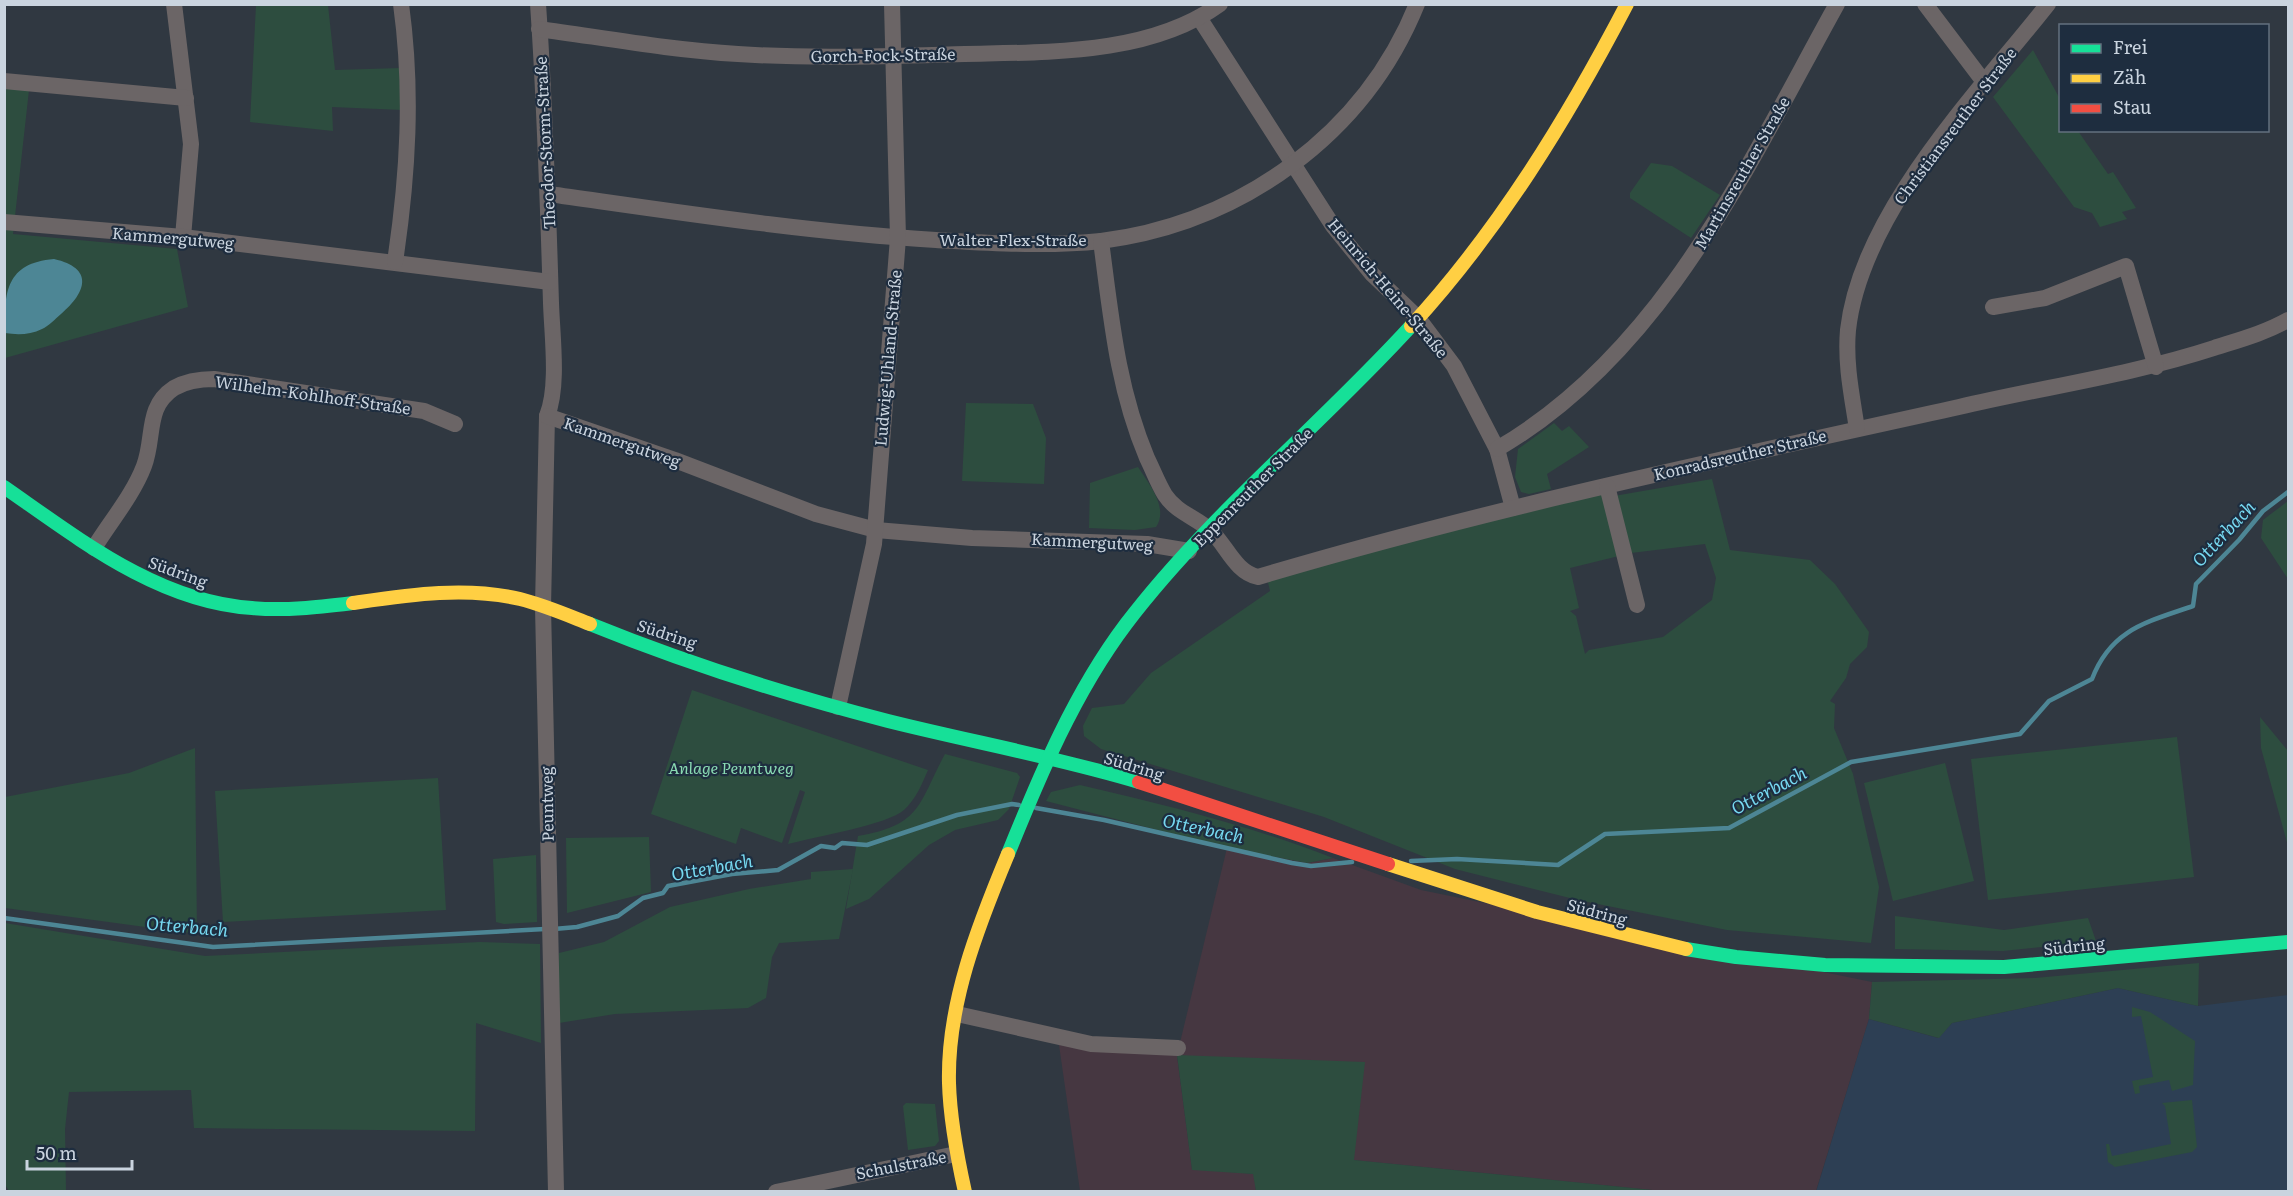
<svg xmlns="http://www.w3.org/2000/svg" width="2293" height="1196" font-family="Literata,serif">
	<style>
		.commercial { fill: #463741 }
		.built { fill: #2d3f54 }
		.green { fill: #2d4d3f }
		.water { fill: #4d8695 }
		.lines { fill: none; stroke-linecap: round; stroke-linejoin: round }
		.stream { stroke: #4d8695; stroke-width: 4.5 }
		.street { stroke: #6b6566; stroke-width: 16 }
		.fast { stroke: #16e098; stroke-width: 14 }
		.slow { stroke: #ffcf43; stroke-width: 14 }
		.jam { stroke: #f24e42; stroke-width: 14 }
		.labels { text-anchor: middle; stroke-width: 4.5; stroke-linejoin: round; paint-order: stroke }
		.street-label { font-size: 16px; fill: #cad4df; stroke: #1e2d3f }
		.park-label { font-size: 16px; font-style: italic; fill: #8adbb3; stroke: #1e2d3f }
		.water-label { font-size: 18px; font-style: italic; fill: #76d8f0; stroke: #1e2d3f }
	</style>
	<rect width="100%" height="100%" fill="#303841"/>
	<path class="commercial" d="M 1227,848 L 1307,863 L 1333,858 L 1421,890 L 1872,982 L 1869,1019 L 1816,1191 L 1662,1191 L 1353,1160 L 1177,1056 L 1192,1169 L 1254,1174 L 1256,1191 L 1080,1191 L 1059,1045 L 1177,1055 Z"/>
	<path class="built" d="M 2118,988 L 2198,1006 L 2288,995 L 2288,1191 L 1816,1192 L 1869,1019 L 1938,1038 L 1952,1023 Z"/>
	<g class="green">
		<path d="M 256,5 L 328,5 L 335,70 L 401,68 L 403,110 L 332,107 L 333,131 L 250,122 Z"/>
		<path d="M 2033,50 L 2060,99 L 2060,130 L 2078,131 L 2108,174 L 2113,172 L 2136,208 L 2122,212 L 2127,219 L 2100,227 L 2092,213 L 2074,207 L 1993,97 Z"/>
		<path d="M 4,88 L 29,90 L 13,234 L 177,249 L 188,307 L 5,358 Z"/>
		<path d="M 1651,163 L 1672,166 L 1720,195 L 1691,238 L 1630,198 L 1630,193 Z"/>
		<path d="M 966,403 L 1033,404 L 1046,438 L 1044,484 L 962,481 Z"/>
		<path d="M 1554,423 L 1562,431 L 1569,426 L 1589,447 L 1547,474 L 1551,489 L 1529,494 L 1521,492 L 1515,477 L 1518,449 Z"/>
		<path d="M 1138,467 C 1149,484 1169,508 1156,527 L 1135,530 L 1089,528 L 1090,483 Z"/>
		<path d="M 1712,479 L 1730,550 L 1810,560 L 1835,584 L 1869,632 L 1867,647 L 1850,664 L 1846,678 L 1830,701 L 1835,704 L 1834,728 L 1853,774 L 1879,887 L 1871,943 L 1727,930 L 1578,900 L 1455,869 L 1324,817 L 1101,749 L 1084,736 L 1083,726 L 1092,708 L 1124,704 L 1151,673 L 1270,591 L 1267,578 L 1601,492 L 1619,556 L 1570,568 L 1579,608 L 1570,611 L 1576,616 L 1585,654 L 1589,650 L 1663,637 L 1712,600 L 1716,578 L 1705,544 L 1631,553 L 1614,496 Z"/>
		<path d="M 2288,501 L 2288,579 L 2261,538 L 2263,520 Z"/>
		<path d="M 692,690 L 928,770 C 922,784 916,799 904,810 C 887,825 814,837 788,844 L 805,792 L 800,790 L 782,843 L 741,828 L 736,844 L 651,814 Z"/>
		<path d="M 2260,717 L 2288,751 L 2288,846 L 2261,748 Z"/>
		<path d="M 2177,737 L 2194,877 L 1988,900 L 1971,759 Z"/>
		<path d="M 195,748 L 197,934 L 5,908 L 5,797 L 129,773 Z"/>
		<path d="M 945,754 L 1017,773 L 1020,777 L 1009,809 L 998,820 L 955,830 L 929,845 L 869,899 L 846,909 L 858,836 C 922,825 918,804 945,754 Z"/>
		<path d="M 1945,763 L 1974,881 L 1893,901 L 1864,783 Z"/>
		<path d="M 438,778 L 446,910 L 223,922 L 215,791 Z"/>
		<path d="M 1080,785 C 1166,805 1251,826 1333,858 L 1307,863 L 1227,848 L 1046,801 L 1051,792 Z"/>
		<path d="M 649,837 L 651,892 L 567,913 L 566,838 Z"/>
		<path d="M 536,855 L 537,922 L 504,924 L 496,922 L 493,859 Z"/>
		<path d="M 853,869 L 839,939 L 779,943 L 772,957 L 766,998 L 748,1008 L 615,1014 L 559,1023 L 559,953 L 604,942 L 670,907 L 749,889 L 811,879 L 811,872 Z"/>
		<path d="M 1895,916 L 2004,930 L 2088,918 L 2096,941 L 2003,951 L 1895,949 Z"/>
		<path d="M 5,923 L 205,956 L 480,942 L 540,944 L 541,1043 L 476,1023 L 475,1131 L 194,1128 L 191,1090 L 69,1092 L 65,1129 L 66,1191 L 9,1191 L 4,1183 Z"/>
		<path d="M 2199,963 L 2198,1006 L 2118,988 L 1952,1023 L 1939,1038 L 1869,1019 L 1872,982 L 2035,978 Z"/>
		<path d="M 2132,1007 L 2150,1012 L 2195,1041 L 2193,1085 L 2172,1091 L 2169,1080 L 2139,1086 L 2140,1093 L 2135,1094 L 2132,1081 L 2153,1077 L 2141,1016 L 2132,1017 Z"/>
		<path d="M 1177,1055 L 1365,1062 L 1354,1160 L 1662,1191 L 1256,1191 L 1253,1174 L 1192,1170 Z"/>
		<path d="M 2192,1100 L 2197,1147 L 2192,1152 L 2115,1167 L 2108,1162 L 2106,1144 L 2109,1144 L 2112,1156 L 2171,1144 L 2165,1106 L 2162,1103 Z"/>
		<path d="M 906,1103 L 935,1104 L 939,1141 L 935,1146 L 908,1150 L 903,1106 Z"/>
	</g>
	<path class="water" d="M 54,259 C 94,268 87,292 61,314 C 55,319 49,326 42,329 C 30,335 17,335 5,333 C 4,292 6,263 54,259 Z"/>
	<g class="lines">
		<g class="stream">
			<path d="M 1036,808 L 1104,820 L 1292,863 L 1311,866 L 1352,862"/>
			<path d="M 1411,861 L 1457,859 L 1558,865 L 1605,834 L 1729,828 L 1851,762 L 2020,734 L 2049,701 L 2092,679 C 2111,629 2147,622 2193,606 L 2196,584 L 2239,540 L 2263,511 L 2288,492"/>
			<path d="M 4,918 L 213,947 L 545,929"/>
			<path d="M 554,929 L 577,927 L 618,916 L 643,898 L 663,893 L 668,886 L 732,874 L 778,870 L 821,846 L 835,848 L 842,843 L 867,845 L 957,815 L 1012,804 L 1019,805"/>
		</g>
		<g class="street">
			<path d="M 174,4 L 191,144 L 183,237"/>
			<path d="M 538,4 C 545,104 548,203 551,303 C 552,336 559,386 547,416 L 543,607 L 556,1192"/>
			<path d="M 1925,4 L 1984,82"/>
			<path d="M 1200,19 L 1333,226 L 1372,274 L 1418,318 L 1454,366 L 1497,449 L 1513,508"/>
			<path d="M 539,29 C 605,38 671,50 738,54 C 813,59 890,56 965,54 C 1048,52 1150,55 1220,4"/>
			<path d="M 4,81 L 186,98"/>
			<path d="M 549,194 C 677,212 806,232 936,240 C 990,243 1047,247 1101,241 C 1241,223 1364,135 1417,4"/>
			<path d="M 4,222 L 183,237 L 550,282"/>
			<path d="M 1101,241 C 1111,316 1117,387 1147,458 C 1153,470 1158,484 1165,495 C 1177,513 1196,517 1211,531 C 1227,546 1235,572 1258,577 C 1489,508 1724,459 1959,407 C 2044,387 2131,375 2214,348 C 2239,340 2265,333 2288,320"/>
			<path d="M 395,262 C 408,175 413,91 401,4"/>
			<path d="M 1993,307 L 2045,298 L 2126,266 L 2156,367"/>
			<path d="M 547,416 L 675,460 L 816,514 L 876,530 L 972,538 L 1147,544 L 1189,551"/>
			<path d="M 1857,429 C 1852,396 1845,364 1848,330 C 1861,213 1977,94 2048,4"/>
			<path d="M 1497,449 C 1664,352 1747,166 1837,4"/>
			<path d="M 1607,486 L 1637,605"/>
			<path d="M 94,548 C 110,522 133,495 144,466 C 155,437 145,407 174,388 C 186,381 200,379 214,379 L 424,411 L 455,424"/>
			<path d="M 838,707 L 874,544 L 898,238 L 892,4"/>
			<path d="M 957,1014 L 1091,1044 L 1178,1048"/>
			<path d="M 776,1192 L 956,1154"/>
		</g>
		<g class="fast">
			<path d="M 4,487 C 79,539 158,602 252,608 C 286,611 319,607 353,603"/>
			<path d="M 590,624 C 686,663 787,695 888,721 C 972,742 1056,757 1139,782"/>
			<path d="M 1008,854 C 1040,775 1074,693 1126,624 C 1209,515 1319,427 1411,326"/>
			<path d="M 1686,949 L 1736,957 L 1825,965 L 2004,967 L 2288,942"/>
		</g>
		<g class="slow">
			<path d="M 1411,326 C 1499,230 1567,119 1627,4"/>
			<path d="M 353,603 C 408,595 465,586 520,599 C 544,605 567,615 590,624"/>
			<path d="M 1388,864 L 1537,912 L 1686,949"/>
			<path d="M 965,1192 C 957,1156 950,1120 949,1083 C 947,1004 978,926 1008,854"/>
		</g>
		<path class="jam" d="M 1139,782 L 1388,864"/>
	</g>
	<g class="labels">
		<g class="street-label">
			<text transform="translate(883 55) rotate(-1)" y="6">Gorch-Fock-Straße</text>
			<text transform="translate(1955 126) rotate(-53)" y="6">Christiansreuther Straße</text>
			<text transform="translate(545 143) rotate(-93)" y="6">Theodor-Storm-Straße</text>
			<text transform="translate(1742 173) rotate(-60)" y="6">Martinsreuther Straße</text>
			<text transform="translate(173 238) rotate(5)" y="6">Kammergutweg</text>
			<text x="1013" y="246">Walter-Flex-Straße</text>
			<text transform="translate(1388 288) rotate(50)" y="6">Heinrich-Heine-Straße</text>
			<text transform="translate(888 358) rotate(-85)" y="6">Ludwig-Uhland-Straße</text>
			<text transform="translate(313 395) rotate(8)" y="6">Wilhelm-Kohlhoff-Straße</text>
			<text transform="translate(622 442) rotate(19)" y="6">Kammergutweg</text>
			<text transform="translate(1740 455) rotate(-13)" y="6">Konradsreuther Straße</text>
			<text transform="translate(1253 487) rotate(-45)" y="6">Eppenreuther Straße</text>
			<text transform="translate(1092 542) rotate(3)" y="6">Kammergutweg</text>
			<text transform="translate(178 572) rotate(20)" y="6">Südring</text>
			<text transform="translate(667 634) rotate(18)" y="6">Südring</text>
			<text transform="translate(1134 766) rotate(17)" y="6">Südring</text>
			<text transform="translate(547 804) rotate(-91)" y="6">Peuntweg</text>
			<text transform="translate(1597 912) rotate(15)" y="6">Südring</text>
			<text transform="translate(2074 946) rotate(-6)" y="6">Südring</text>
			<text transform="translate(901 1165) rotate(-11)" y="6">Schulstraße</text>
		</g>
		<g class="park-label">
			<text x="731" y="774">Anlage Peuntweg</text>
		</g>
		<g class="water-label">
			<text transform="translate(2224 534) rotate(-47)" y="6">Otterbach</text>
			<text transform="translate(1769 791) rotate(-28)" y="6">Otterbach</text>
			<text transform="translate(1203 829) rotate(12)" y="6">Otterbach</text>
			<text transform="translate(712 868) rotate(-10)" y="6">Otterbach</text>
			<text transform="translate(187 927) rotate(5)" y="6">Otterbach</text>
		</g>
	</g>
	<rect width="2293" height="1196" fill="none" stroke="#cad4df" stroke-width="12"/>
	<rect x="2059" y="24" width="210" height="108" fill="#1e2d3f" stroke="#63707f" stroke-width="1.5"/>
	<rect x="2071" y="44" width="30" height="9" fill="#16e098" stroke="#63707f" stroke-width="1.5"/>
	<text x="2113" y="54" font-size="18" fill="#cad4df">Frei</text>
	<rect x="2071" y="74" width="30" height="9" fill="#ffcf43" stroke="#63707f" stroke-width="1.5"/>
	<text x="2113" y="84" font-size="18" fill="#cad4df">Zäh</text>
	<rect x="2071" y="104" width="30" height="9" fill="#f24e42" stroke="#63707f" stroke-width="1.5"/>
	<text x="2113" y="114" font-size="18" fill="#cad4df">Stau</text>
	<path d="M27 1160v9h105v-9" fill="none" stroke="#cad4df" stroke-width="3"/>
	<text x="36" y="1160" font-size="18" fill="#cad4df" stroke="#1e2d3f" stroke-width="4.5" paint-order="stroke">50 m</text>
</svg>
